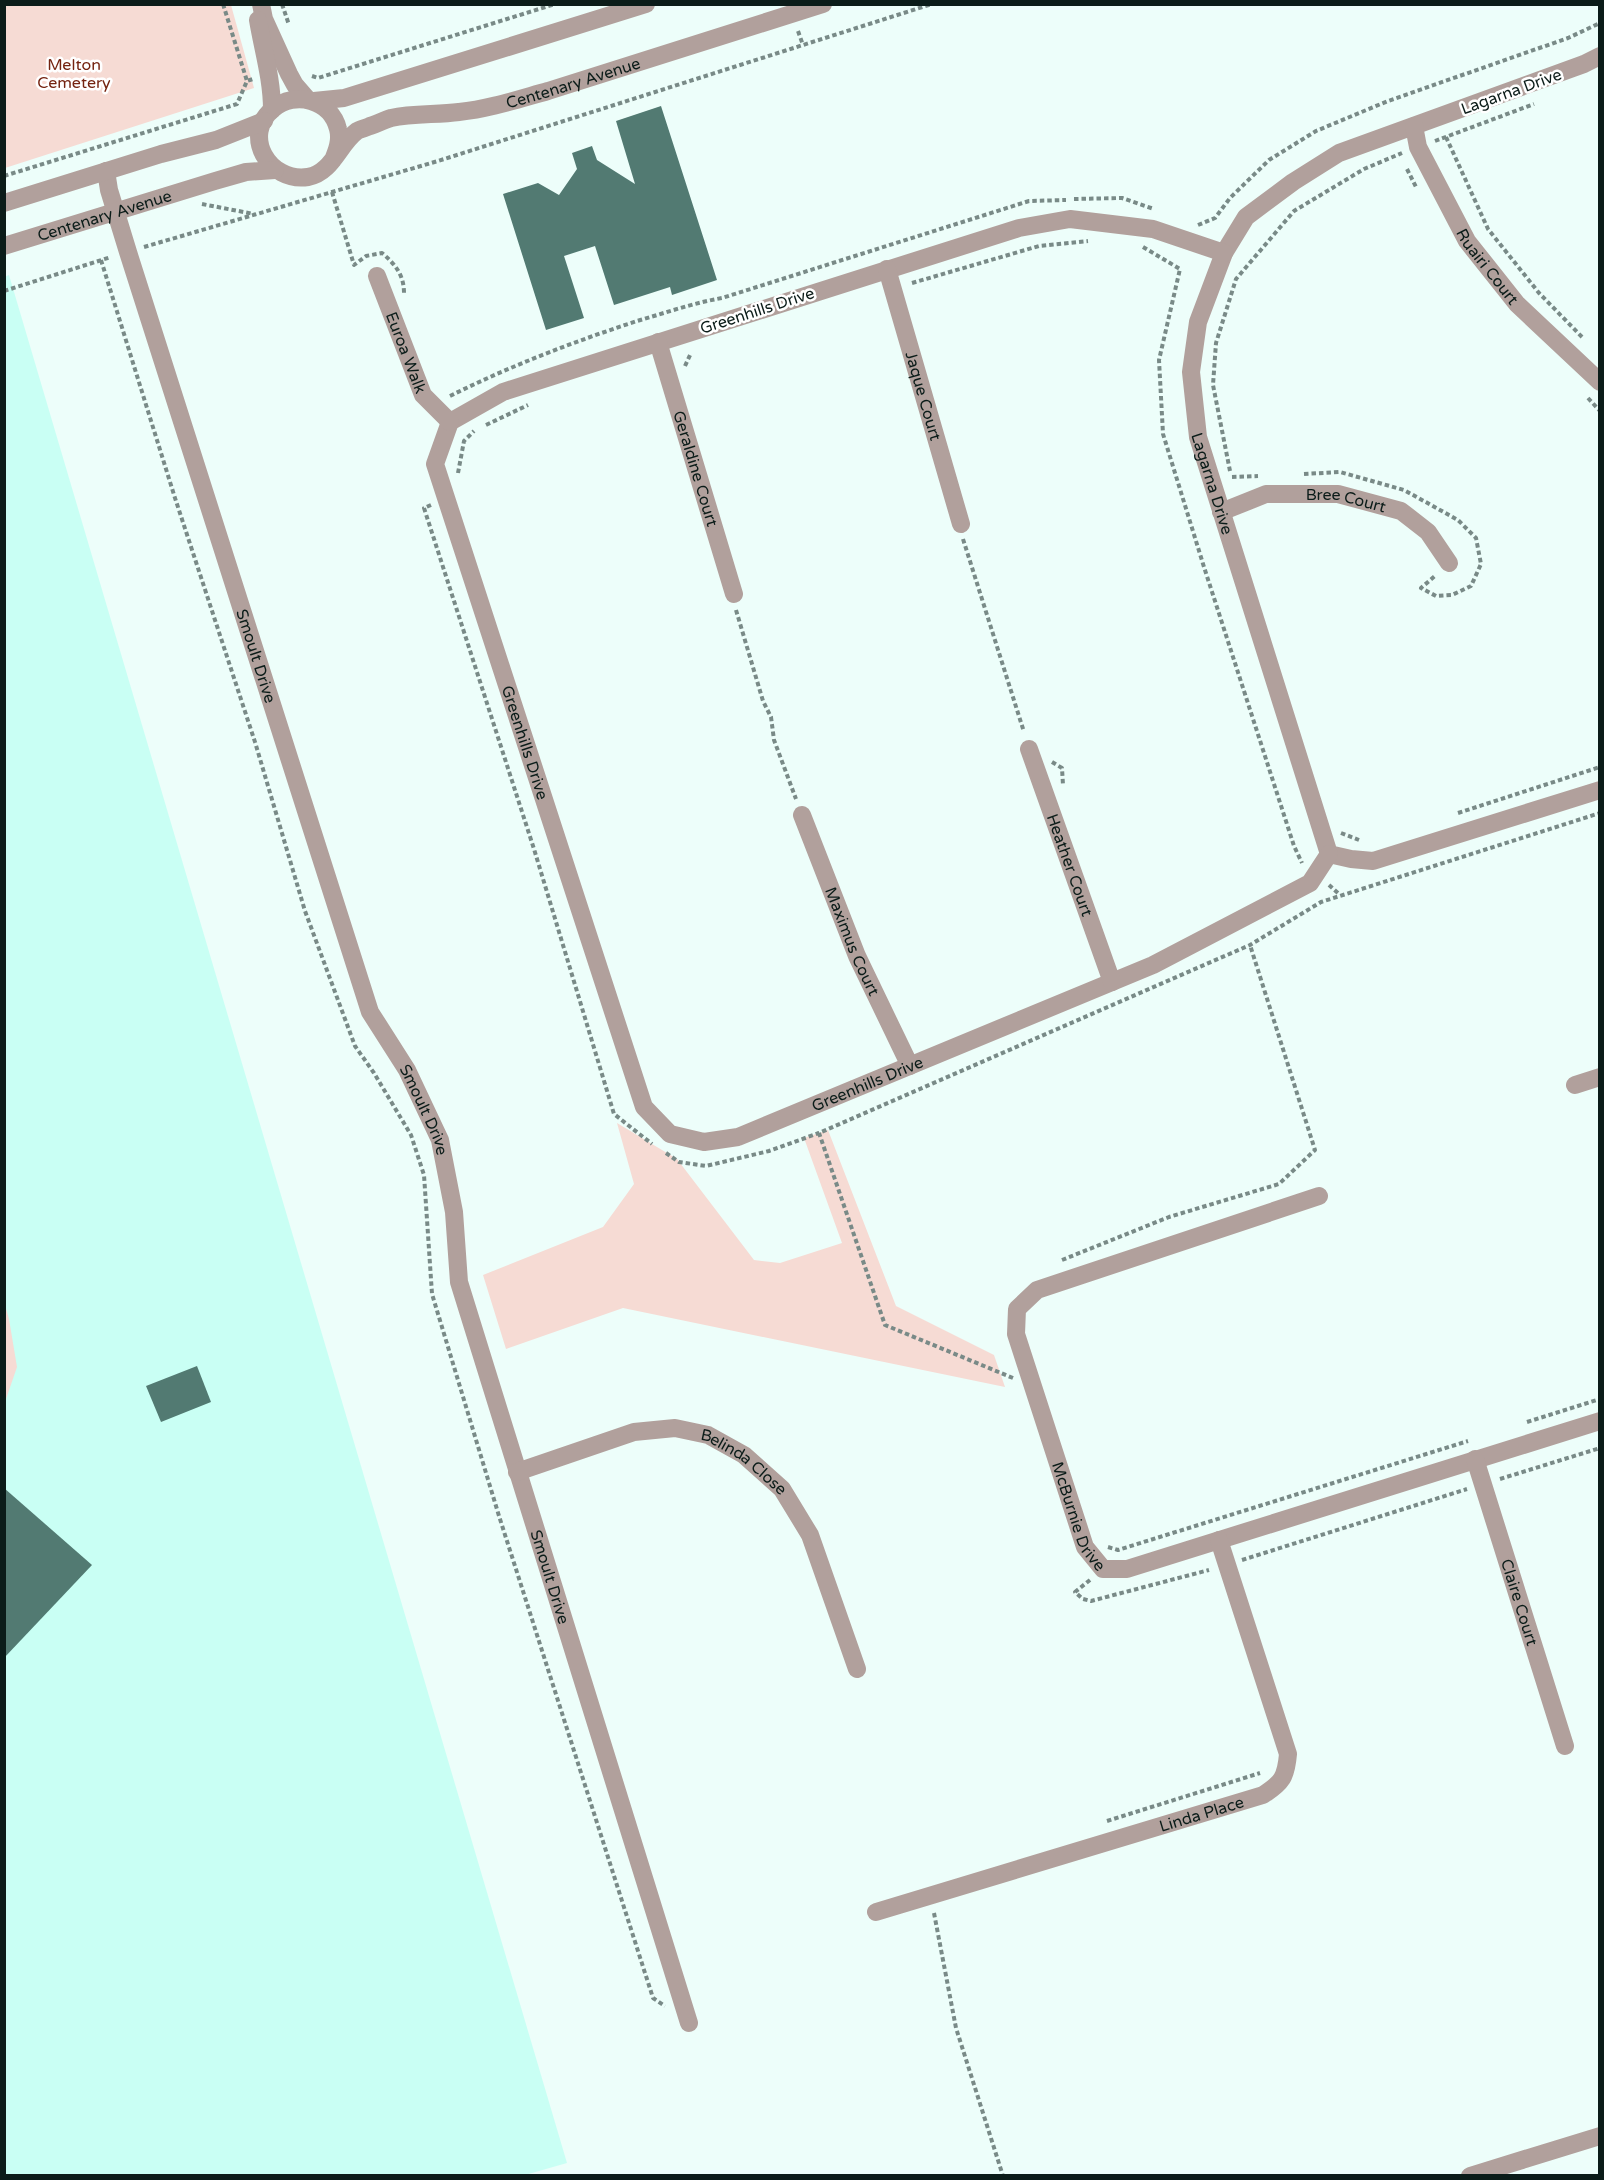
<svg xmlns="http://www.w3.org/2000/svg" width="1604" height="2180" font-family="'Varela Round',sans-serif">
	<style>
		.built { fill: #c9fff4 }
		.green { fill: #f6dbd4 }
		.building { fill: #527a72 }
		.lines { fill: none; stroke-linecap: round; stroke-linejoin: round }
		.path { stroke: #798a87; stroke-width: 4; stroke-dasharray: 4.5 3; stroke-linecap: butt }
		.minor { stroke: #b1a09c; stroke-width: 18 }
		.labels { text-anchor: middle; stroke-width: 5; stroke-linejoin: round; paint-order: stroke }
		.park-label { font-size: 16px; fill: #742310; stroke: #fff }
		.street-label { font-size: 16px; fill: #0b1c19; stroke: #fff }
	</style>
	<rect width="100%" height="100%" fill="#edfefa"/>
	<path class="built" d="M 9,275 L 567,2163 L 525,2175 L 5,2175 L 4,277 Z"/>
	<g class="green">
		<path d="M 5,4 L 231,5 L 254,88 L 5,168 Z"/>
		<path d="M 617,1123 L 677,1159 L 754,1260 L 780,1263 L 842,1243 L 804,1138 L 828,1130 L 896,1306 L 994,1355 L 1005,1387 L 623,1308 L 506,1349 L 483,1275 L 603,1227 L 634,1184 Z"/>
		<path d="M 5,1305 L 9,1319 L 17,1367 L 5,1402 Z"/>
	</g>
	<g class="building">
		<path d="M 661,106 L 717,280 L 672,295 L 670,287 L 614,305 L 595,246 L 564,256 L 584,318 L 546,330 L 503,194 L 538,183 L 559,195 L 577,169 L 572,153 L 592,146 L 597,160 L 635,184 L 616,121 Z"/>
		<path d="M 197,1366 L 211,1402 L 161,1422 L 146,1386 Z"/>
		<path d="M 4,1488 L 92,1565 L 4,1658 Z"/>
	</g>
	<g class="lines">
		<g class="path">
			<path d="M 223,4 L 247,81"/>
			<path d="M 282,4 L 289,25"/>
			<path d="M 798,31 L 803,45"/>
			<path d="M 312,76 L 318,78 L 555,4"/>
			<path d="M 1446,137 L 1488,229 L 1539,293 L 1583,338"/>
			<path d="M 1435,141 L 1534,104"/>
			<path d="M 1407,169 L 1417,189"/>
			<path d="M 4,176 L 237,104 L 247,81 L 253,79"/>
			<path d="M 332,192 L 354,265 L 366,256 L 382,253 C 395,264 404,275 404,293"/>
			<path d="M 1074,199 L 1122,198 L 1154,209"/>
			<path d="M 202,204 L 254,214"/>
			<path d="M 1198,225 L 1215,218 L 1230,198 L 1269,160 L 1316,131 L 1388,101 L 1568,38 L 1600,23"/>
			<path d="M 144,247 L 438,161 L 932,4"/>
			<path d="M 1143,247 L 1180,269 L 1159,360 L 1163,434 L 1204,567 L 1294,846 L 1302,863"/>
			<path d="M 101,260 L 175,498 L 255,742 L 305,911 L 355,1046 L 374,1073 L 411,1135 L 424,1175 L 432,1294 L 499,1516 L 653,1998 L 665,2006"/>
			<path d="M 912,283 L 1039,246 L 1088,241"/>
			<path d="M 4,291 L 111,257"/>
			<path d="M 685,366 L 691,353"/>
			<path d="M 450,396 C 510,366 573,342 637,321 C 665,313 693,303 722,298 L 1029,201 L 1066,200"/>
			<path d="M 1588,398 L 1600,411"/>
			<path d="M 486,425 L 528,405"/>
			<path d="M 1230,471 L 1213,385 L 1216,343 L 1236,279 L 1294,211 L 1364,169 L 1402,153"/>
			<path d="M 458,473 L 464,441 L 474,431"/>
			<path d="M 1304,474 L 1340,472 L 1404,490 L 1458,520 L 1476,538 L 1481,564 L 1471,586 L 1452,595 L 1436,596 L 1421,588 L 1436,575"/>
			<path d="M 1232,477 L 1258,476"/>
			<path d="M 431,505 L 424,508 L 534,849 L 614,1114 L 652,1144"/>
			<path d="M 963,539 L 1024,732"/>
			<path d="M 736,610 L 763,701 L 771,717 L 774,740 L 796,799"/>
			<path d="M 1052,762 L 1062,768 L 1063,785"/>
			<path d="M 1458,813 L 1600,767"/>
			<path d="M 1341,833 L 1359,840"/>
			<path d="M 1329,885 L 1340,895"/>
			<path d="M 666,1153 L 679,1162 L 706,1166 L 769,1151 L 819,1133"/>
			<path d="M 1062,1260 L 1169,1217 L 1279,1184 L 1315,1150 L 1250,945"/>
			<path d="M 1013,1378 L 885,1325 L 819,1133 L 1250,945 L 1321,902 L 1600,813"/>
			<path d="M 1527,1422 L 1600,1399"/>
			<path d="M 1500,1479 L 1600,1448"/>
			<path d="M 1108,1547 L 1118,1550 L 1468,1441"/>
			<path d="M 1242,1560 L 1467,1489"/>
			<path d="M 1090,1580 L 1075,1592 L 1083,1599 L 1091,1601 L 1209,1570"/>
			<path d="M 1107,1821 L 1260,1773"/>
			<path d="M 934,1913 L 956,2028 L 1003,2176"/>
		</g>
		<g class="minor">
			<path d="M 261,4 L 264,19 L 289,74 L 295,85 L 308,100"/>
			<path d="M 258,20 C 263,50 272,79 272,110"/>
			<path id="s1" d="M 1600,56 L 1584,64 L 1339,153 L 1293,182 L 1246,217 L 1224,253 L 1198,322 L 1191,372 L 1198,437 L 1329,854 L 1351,859 L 1373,861 L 1600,790"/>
			<path d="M 314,101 L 344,98 L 646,4"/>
			<path id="s2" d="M 1414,126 L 1418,147 L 1467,241 L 1517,304 L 1600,382"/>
			<path id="s3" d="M 333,160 C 337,150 341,140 338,129 C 331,100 295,90 273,109 C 241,135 269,183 308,177 C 332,173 339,144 357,131 C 360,129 366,128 370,126 C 377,124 384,120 391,118 C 413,113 437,115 459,112 C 489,109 519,99 548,91 L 823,4"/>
			<path id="s4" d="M 106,171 L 109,190 L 128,252 L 370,1012 L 407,1070 L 440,1140 L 454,1212 L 459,1282 L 689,2023"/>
			<path d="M 4,203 L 161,154 L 216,140 L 264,121"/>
			<path id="s5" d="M 4,246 L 215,181 L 246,172 L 275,170"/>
			<path id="s6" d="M 1224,253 L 1153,229 L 1070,219 L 1019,228 L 503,392 L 450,422 L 435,464 L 644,1107 L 670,1134 L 704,1142 L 738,1137 L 1153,965 L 1310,883 L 1329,854"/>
			<path id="s7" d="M 887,269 L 961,524"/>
			<path id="s8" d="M 377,276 L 423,395 L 450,422"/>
			<path id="s9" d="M 658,342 L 734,594"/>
			<path id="s10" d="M 1221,512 L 1266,494 L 1338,494 L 1401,511 L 1428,532 L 1449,563"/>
			<path id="s11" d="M 1029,749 L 1112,982"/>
			<path id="s12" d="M 802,815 L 857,956 L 910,1066"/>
			<path d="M 1575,1085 L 1600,1077"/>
			<path id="s13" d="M 1319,1196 L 1037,1290 L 1017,1309 L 1016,1334 L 1085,1547 L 1103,1569 L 1127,1569 L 1600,1421"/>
			<path id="s14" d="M 1475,1459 L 1565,1746"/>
			<path id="s15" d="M 517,1472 L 634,1432 L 675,1428 L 708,1435 L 744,1455 L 782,1489 L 810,1535 L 857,1669"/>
			<path id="s16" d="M 876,1912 L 1263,1795 C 1282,1783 1286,1777 1288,1754 L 1219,1540"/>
			<path d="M 1470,2176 L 1600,2136"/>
		</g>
	</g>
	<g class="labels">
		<g class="park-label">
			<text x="74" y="70">Melton<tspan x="74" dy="18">Cemetery</tspan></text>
		</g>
		<g class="street-label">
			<text dy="6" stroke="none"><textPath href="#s3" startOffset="508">Centenary Avenue</textPath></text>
			<text transform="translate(1511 91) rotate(-20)" y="6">Lagarna Drive</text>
			<text dy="6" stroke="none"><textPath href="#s5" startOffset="105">Centenary Avenue</textPath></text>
			<text dy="6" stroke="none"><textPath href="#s2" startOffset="160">Ruairi Court</textPath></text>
			<text transform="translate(757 310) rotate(-18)" y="6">Greenhills Drive</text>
			<text dy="6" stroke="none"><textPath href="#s8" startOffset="82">Euroa Walk</textPath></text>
			<text dy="6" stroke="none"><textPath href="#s7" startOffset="132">Jaque Court</textPath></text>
			<text dy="6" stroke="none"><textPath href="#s9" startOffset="132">Geraldine Court</textPath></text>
			<text dy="6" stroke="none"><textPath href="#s1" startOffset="672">Lagarna Drive</textPath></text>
			<text dy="6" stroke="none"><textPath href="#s10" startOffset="129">Bree Court</textPath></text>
			<text dy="6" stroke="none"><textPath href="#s4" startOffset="508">Smoult Drive</textPath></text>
			<text dy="6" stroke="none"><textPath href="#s6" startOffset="1150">Greenhills Drive</textPath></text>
			<text dy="6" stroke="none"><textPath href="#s11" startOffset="123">Heather Court</textPath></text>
			<text dy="6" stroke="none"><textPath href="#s12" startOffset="136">Maximus Court</textPath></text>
			<text dy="6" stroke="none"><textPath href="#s6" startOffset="1780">Greenhills Drive</textPath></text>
			<text dy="6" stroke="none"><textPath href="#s4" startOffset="994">Smoult Drive</textPath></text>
			<text dy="6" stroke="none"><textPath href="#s15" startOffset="243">Belinda Close</textPath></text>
			<text dy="6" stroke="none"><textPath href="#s13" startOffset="543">McBurnie Drive</textPath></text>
			<text dy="6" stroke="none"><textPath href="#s4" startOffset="1480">Smoult Drive</textPath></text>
			<text dy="6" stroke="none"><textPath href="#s14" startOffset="150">Claire Court</textPath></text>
			<text dy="6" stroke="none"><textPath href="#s16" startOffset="340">Linda Place</textPath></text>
		</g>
	</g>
	<rect width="1604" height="2180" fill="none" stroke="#0b1c19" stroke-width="12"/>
</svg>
